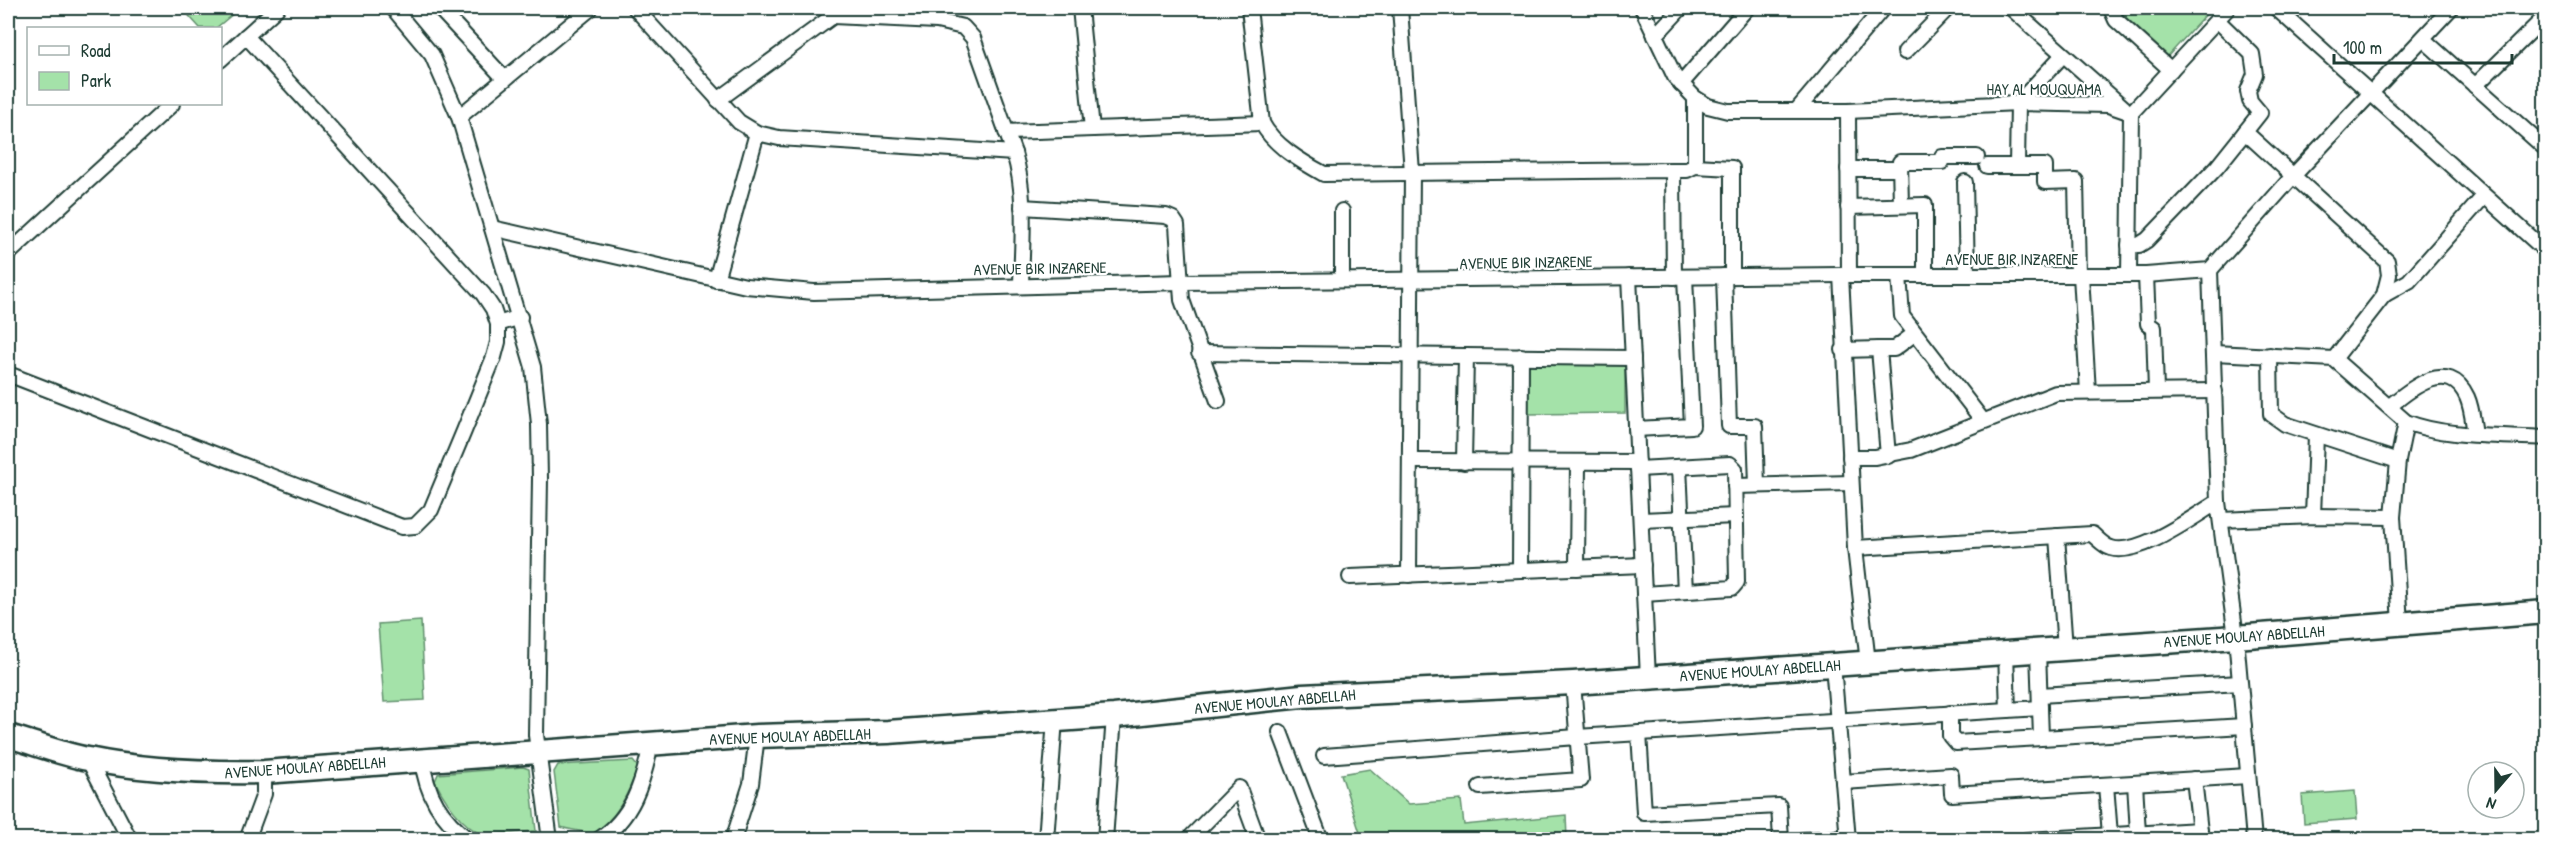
<svg xmlns="http://www.w3.org/2000/svg" width="2553" height="847" font-family="'Patrick Hand',sans-serif">
	<style>
		.green { fill: #a4e2a9; stroke: #62906e; stroke-width: 1.5 }
		.lines { fill: none; stroke-linecap: round; stroke-linejoin: round }
		.minor-casing { stroke: #1f3d34; stroke-width: 18 }
		.primary-casing { stroke: #1f3d34; stroke-width: 27 }
		.minor { stroke: #fff; stroke-width: 14 }
		.primary { stroke: #fff; stroke-width: 22 }
		.labels { text-anchor: middle; stroke-width: 4.5; stroke-linejoin: round; paint-order: stroke }
		.street-label { font-size: 16px; fill: #1f3d34; stroke: #fff }
	</style>
	<rect width="100%" height="100%" fill="#fff"/>
	<filter id="ink" filterUnits="userSpaceOnUse"><feTurbulence type="fractalNoise" baseFrequency=".0167" numOctaves="2"/><feDisplacementMap in="SourceGraphic" scale="12" xChannelSelector="R" yChannelSelector="G"/><feConvolveMatrix kernelMatrix="1 2 1 2 8 2 1 2 1" color-interpolation-filters="sRGB"/></filter>
	<g filter="url(#ink)">
		<g class="green">
			<path d="M 182,8 L 240,8 L 216,28 L 200,28 Z"/>
			<path d="M 2122,8 L 2212,8 L 2168,56 L 2119,11 Z"/>
			<path d="M 1526,363 L 1625,363 L 1625,413 L 1526,414 Z"/>
			<path d="M 421,621 L 425,700 L 384,702 L 378,624 Z"/>
			<path d="M 633,761 L 638,767 C 628,794 617,820 591,835 C 580,829 571,831 561,827 L 554,772 L 558,765 Z"/>
			<path d="M 523,767 L 529,769 L 536,831 L 496,834 L 492,839 C 466,831 447,805 435,781 L 438,774 Z"/>
			<path d="M 1370,769 L 1409,804 L 1461,800 L 1464,825 L 1566,815 L 1567,839 L 1362,839 L 1341,774 Z"/>
			<path d="M 2355,791 L 2357,819 L 2304,823 L 2302,795 Z"/>
		</g>
		<g class="lines">
			<g class="minor-casing">
				<g id="minor">
					<path d="M 393,8 L 432,55 L 459,117 L 533,367 L 539,424 L 540,479 L 536,735 L 550,840"/>
					<path d="M 439,8 L 505,79"/>
					<path d="M 635,8 L 739,122 L 757,133 L 779,138 L 1014,153 C 1027,196 1022,241 1021,285"/>
					<path d="M 833,8 L 833,16 L 937,21 L 963,27 L 973,38 L 1014,153"/>
					<path d="M 1080,8 L 1092,129"/>
					<path d="M 1249,8 L 1262,123 C 1273,145 1302,162 1324,174 L 1673,170 L 1674,277"/>
					<path d="M 1400,8 L 1412,172 L 1409,575"/>
					<path d="M 1642,8 L 1675,77 L 1695,98 L 1708,106 L 1728,111 L 1848,111 L 1849,275"/>
					<path d="M 2011,8 L 2124,108"/>
					<path d="M 2113,8 L 2112,11 L 2116,20 L 2171,70"/>
					<path d="M 2276,8 L 2546,251"/>
					<path d="M 2217,20 L 2252,54 L 2255,74 L 2248,91 L 2250,101 L 2260,113 L 2245,132 L 2387,261 L 2389,275 L 2384,295 L 2334,359"/>
					<path d="M 246,36 L 483,294 L 493,309 L 498,324"/>
					<path d="M 1655,36 L 1681,8"/>
					<path d="M 2423,39 L 2546,149"/>
					<path d="M 1905,52 L 1948,8"/>
					<path d="M 220,60 L 277,8"/>
					<path d="M 1681,84 L 1747,8"/>
					<path d="M 2475,86 L 2546,16"/>
					<path d="M 718,100 L 833,16"/>
					<path d="M 1797,110 L 1883,8"/>
					<path d="M 1848,111 L 2018,103 L 2108,105 L 2131,113"/>
					<path d="M 2131,113 L 2228,8"/>
					<path d="M 459,117 L 591,8"/>
					<path d="M 1006,132 L 1262,123"/>
					<path d="M 1695,166 L 1732,168 L 1732,276"/>
					<path d="M 1987,166 L 2045,166 L 2045,182 L 2076,181 L 2078,275"/>
					<path d="M 2017,166 L 2018,103 L 2063,55"/>
					<path d="M 1848,169 L 1900,169"/>
					<path d="M 1673,170 L 1687,170 L 1695,166 L 1695,98"/>
					<path d="M 1965,182 L 1967,275"/>
					<path d="M 1901,205 L 1900,162 L 1942,162 L 1942,157 L 1977,157"/>
					<path d="M 1022,207 L 1166,216 L 1173,219 L 1177,225 L 1182,300 L 1218,401"/>
					<path d="M 1848,207 L 1925,205 L 1925,275"/>
					<path d="M 492,228 L 746,286 L 814,292 L 1181,282 L 1841,275 L 2146,275 L 2210,270 L 2294,175 L 2451,8"/>
					<path d="M 2129,245 L 2139,245 L 2147,240 L 2217,167 L 2245,132"/>
					<path d="M 8,254 L 172,104"/>
					<path d="M 2210,270 L 2218,502 L 2236,637 L 2254,840"/>
					<path d="M 1841,275 L 1855,548 L 1868,663"/>
					<path d="M 1899,275 L 1902,316 L 1983,421"/>
					<path d="M 2081,275 L 2088,392"/>
					<path d="M 2129,275 L 2131,113"/>
					<path d="M 2146,275 L 2148,324 L 2154,328 L 2156,391"/>
					<path d="M 1724,276 L 1729,426 L 1755,426 L 1757,485"/>
					<path d="M 1629,277 L 1648,678"/>
					<path d="M 716,280 L 757,133"/>
					<path d="M 1342,280 L 1342,211"/>
					<path d="M 2384,295 L 2409,281 L 2484,196"/>
					<path d="M 1879,349 L 1894,349 L 1914,334"/>
					<path d="M 1843,350 L 1879,349 L 1888,456"/>
					<path d="M 1199,353 L 1633,358"/>
					<path d="M 2214,353 L 2334,359 L 2406,422 C 2446,438 2503,435 2546,438"/>
					<path d="M 2270,355 L 2271,414 L 2285,424 L 2398,461"/>
					<path d="M 8,374 L 402,527 L 415,526 L 431,510 L 464,431 L 494,357 L 498,342 L 498,324 L 520,317"/>
					<path d="M 2390,406 C 2410,389 2449,357 2467,397 C 2472,408 2473,422 2475,434"/>
					<path d="M 1636,429 L 1692,426 L 1685,277"/>
					<path d="M 1850,457 L 1875,457 L 1911,450 L 2056,393 L 2215,391"/>
					<path d="M 1410,461 L 1638,462"/>
					<path d="M 1464,462 L 1466,356"/>
					<path d="M 1679,467 L 1685,591"/>
					<path d="M 1638,469 L 1730,464 L 1735,469 L 1737,582 L 1732,588 L 1644,594"/>
					<path d="M 1735,486 L 1851,483"/>
					<path d="M 2313,516 L 2316,435"/>
					<path d="M 1641,520 L 1736,516"/>
					<path d="M 2221,520 L 2313,516 L 2393,517"/>
					<path d="M 2057,536 L 2065,649"/>
					<path d="M 1855,548 L 2092,534 C 2098,539 2104,546 2111,548 C 2139,557 2194,516 2218,502"/>
					<path d="M 1577,568 L 1578,462"/>
					<path d="M 1520,570 L 1521,356"/>
					<path d="M 1350,577 L 1643,565"/>
					<path d="M 2400,623 L 2393,517 L 2398,461 L 2406,422"/>
					<path d="M 2038,651 L 2041,737"/>
					<path d="M 2006,653 L 2008,710"/>
					<path d="M 1833,665 L 1848,840"/>
					<path d="M 2040,695 L 2240,683"/>
					<path d="M 1950,713 L 1950,736 L 1956,743 L 2244,726"/>
					<path d="M 1280,732 L 1321,840"/>
					<path d="M 1639,733 L 1644,813 L 1779,806 L 1781,840"/>
					<path d="M 1324,756 L 1577,737 L 2040,708"/>
					<path d="M 88,759 L 130,840"/>
					<path d="M 422,759 C 426,794 441,819 469,840"/>
					<path d="M 2194,779 L 2201,840"/>
					<path d="M 1843,782 L 1951,775 L 1952,794 L 2248,776"/>
					<path d="M 2135,783 L 2138,833"/>
					<path d="M 2106,785 L 2110,835"/>
					<path d="M 1480,787 L 1581,780 L 1573,683"/>
					<path d="M 247,840 L 264,794 L 264,772"/>
					<path d="M 598,840 C 633,818 643,782 651,744"/>
					<path d="M 733,840 L 751,784 L 757,736"/>
					<path d="M 1046,840 L 1055,719"/>
					<path d="M 1105,840 L 1114,716"/>
					<path d="M 1188,840 L 1239,788 L 1258,840"/>
					<path d="M 1803,840 L 1848,838"/>
					<path d="M 2027,840 L 2200,830"/>
				</g>
			</g>
			<g class="primary-casing">
				<path id="primary" d="M 8,736 C 34,743 61,754 88,759 C 145,771 206,773 264,772 L 757,736 L 888,732 L 1114,716 L 1302,696 L 1573,683 L 2236,637 L 2546,612"/>
			</g>
			<use href="#minor" class="minor"/>
			<use href="#primary" class="primary"/>
		</g>
	</g>
	<g class="labels">
		<g class="street-label">
			<text x="2044" y="95">HAY AL MOUQUAMA</text>
			<text x="2012" y="265">AVENUE BIR INZARENE</text>
			<text transform="translate(1526 262) rotate(-1)" y="6">AVENUE BIR INZARENE</text>
			<text transform="translate(1040 268) rotate(-1)" y="6">AVENUE BIR INZARENE</text>
			<text transform="translate(2244 636) rotate(-4)" y="6">AVENUE MOULAY ABDELLAH</text>
			<text transform="translate(1760 670) rotate(-4)" y="6">AVENUE MOULAY ABDELLAH</text>
			<text transform="translate(1275 701) rotate(-5)" y="6">AVENUE MOULAY ABDELLAH</text>
			<text transform="translate(790 736) rotate(-2)" y="6">AVENUE MOULAY ABDELLAH</text>
			<text transform="translate(305 767) rotate(-4)" y="6">AVENUE MOULAY ABDELLAH</text>
		</g>
	</g>
	<rect width="2553" height="847" fill="none" stroke="#fff" stroke-width="30"/>
	<rect x="15" y="15" width="2523" height="817" fill="none" stroke="#1f3d34" stroke-width="2" filter="url(#ink)"/>
	<rect x="27" y="27" width="195" height="78" fill="#ffffff" stroke="#a5b1ae" stroke-width="1.5"/>
	<rect x="39" y="46" width="30" height="9" fill="#ffffff" stroke="#a5b1ae" stroke-width="1.5"/>
	<text x="81" y="57" font-size="18" fill="#1f3d34">Road</text>
	<rect x="39" y="72" width="30" height="18" fill="#a4e2a9" stroke="#a5b1ae" stroke-width="1.5"/>
	<text x="81" y="87" font-size="18" fill="#1f3d34">Park</text>
	<g transform="translate(2496 790) rotate(200)"><circle r="28" fill="#ffffff" stroke="#a5b1ae" stroke-width="1.5"/>
	<path d="M0-4.5L10 22L0 15L-10 22Z" fill="#1f3d34"/>
	<text y="-9" font-size="16" font-weight="bold" text-anchor="middle" fill="#1f3d34">N</text>
	</g>
	<path d="M2334 54v9h178v-9" fill="none" stroke="#1f3d34" stroke-width="3"/>
	<text x="2343" y="54" font-size="18" fill="#1f3d34" stroke="#ffffff" stroke-width="4.5" paint-order="stroke">100 m</text>
</svg>
